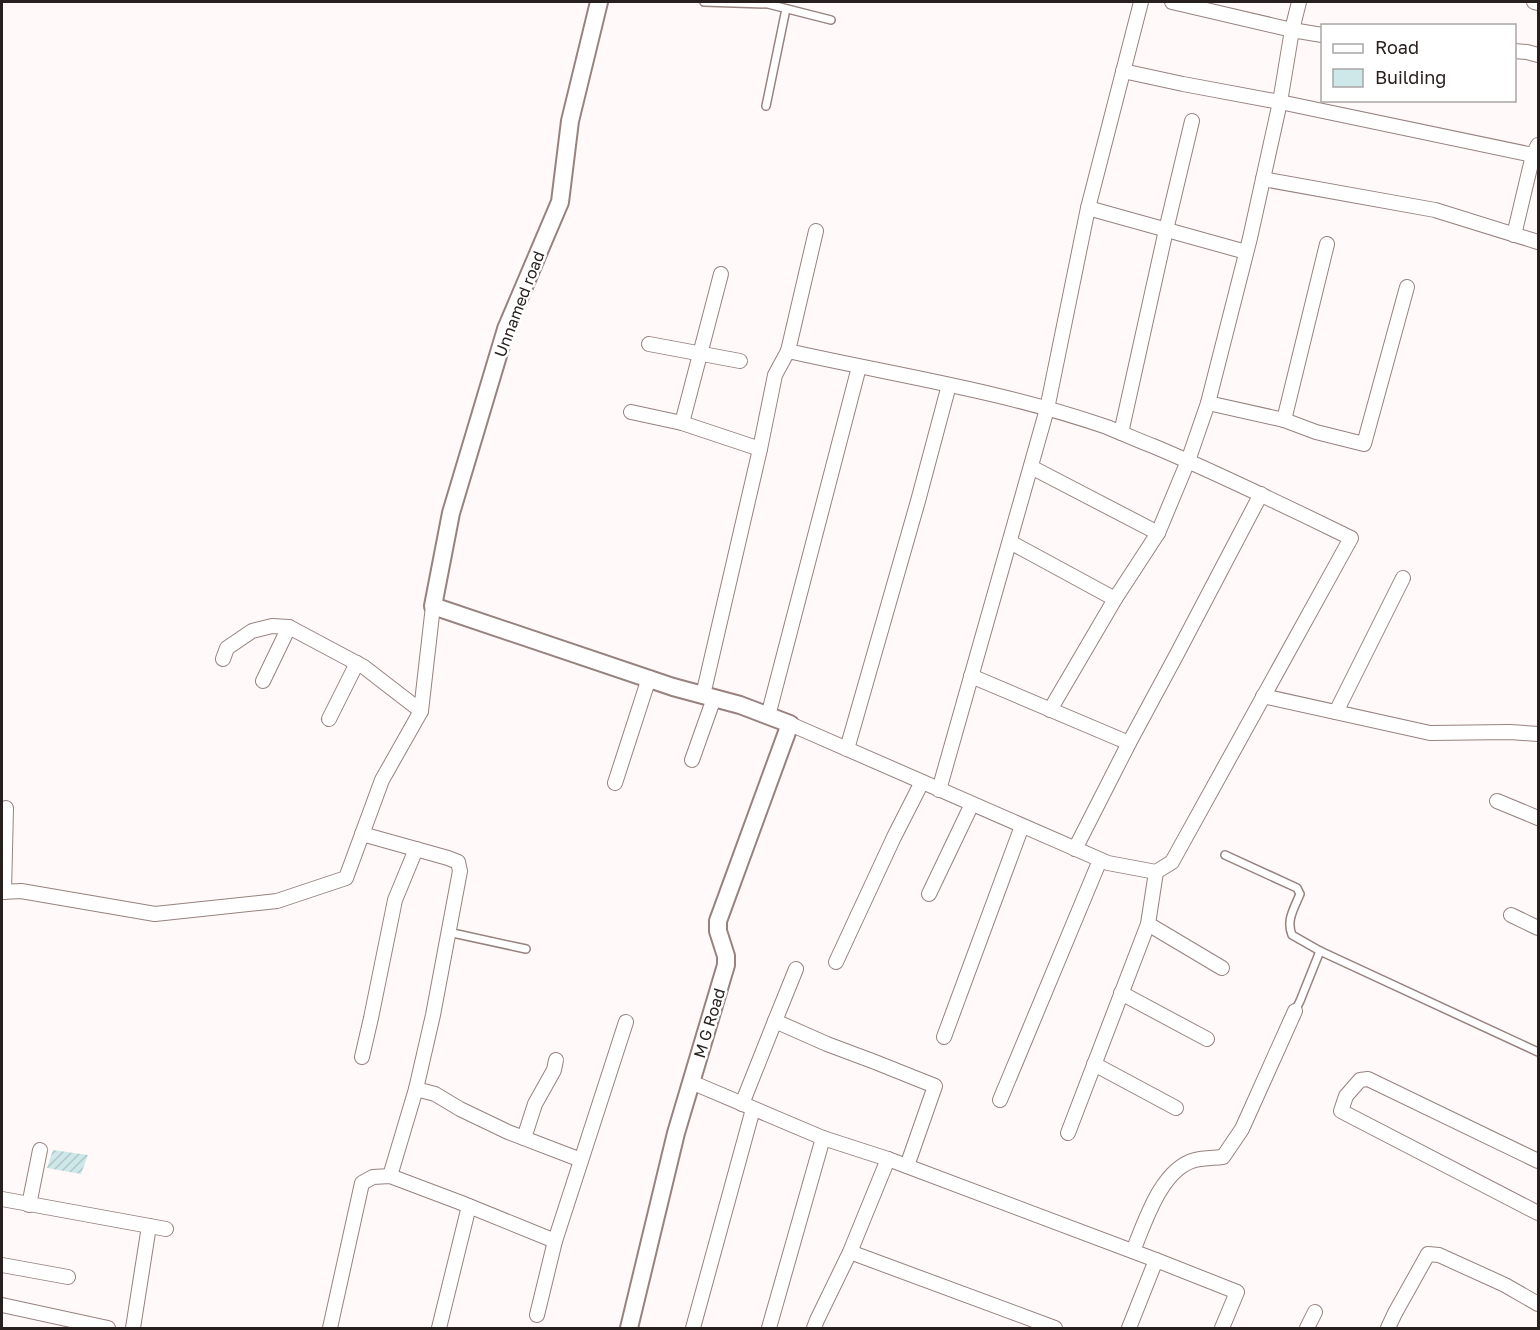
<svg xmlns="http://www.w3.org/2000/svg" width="1540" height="1330" font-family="'Golos Text',sans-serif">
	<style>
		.building { fill: url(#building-hatch) }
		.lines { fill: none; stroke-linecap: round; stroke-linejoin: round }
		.service-casing { stroke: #97827f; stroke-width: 10 }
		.minor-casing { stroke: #97827f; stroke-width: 16 }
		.tertiary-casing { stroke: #97827f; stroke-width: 20 }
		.service { stroke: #fff; stroke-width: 7 }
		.minor { stroke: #fff; stroke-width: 14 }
		.tertiary { stroke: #fff; stroke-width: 16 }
		.labels { text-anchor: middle; stroke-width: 5; stroke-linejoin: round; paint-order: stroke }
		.street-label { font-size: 16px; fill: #28201f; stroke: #fff }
	</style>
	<defs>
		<pattern id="building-hatch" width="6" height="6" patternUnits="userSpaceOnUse" patternTransform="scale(1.5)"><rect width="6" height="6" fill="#cee7e9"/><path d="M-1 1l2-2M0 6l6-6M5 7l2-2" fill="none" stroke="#b1c6c7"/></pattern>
	</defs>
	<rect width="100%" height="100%" fill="#fffaf9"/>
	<path class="building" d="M 53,1150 L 88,1155 L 81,1174 L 47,1168 Z"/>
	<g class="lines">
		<g class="service-casing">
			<g id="service">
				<path d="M 704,2 L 768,4 L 831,20"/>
				<path d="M 766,106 L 786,9"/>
				<path d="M 1225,855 L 1297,888 L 1300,894 C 1294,909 1286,920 1292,935 L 1320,951"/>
				<path d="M 448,932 L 526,949"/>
				<path d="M 1295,1011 L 1300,1001 L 1320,951 L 1538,1052"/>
			</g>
		</g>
		<g class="minor-casing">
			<g id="minor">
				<path d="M 1172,2 L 1292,30 L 1322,35"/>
				<path d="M 1299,2 L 1292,30 L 1280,102 L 1250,238 L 1208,403 L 1284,420 L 1316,432 L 1364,444 L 1407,287"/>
				<path d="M 1534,2 L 1538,3"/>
				<path d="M 1514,51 L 1527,52 L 1538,55"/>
				<path d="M 1123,71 L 1183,84 L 1280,102 L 1533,155"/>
				<path d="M 1263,179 L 1435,210 L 1538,242"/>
				<path d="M 1088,208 L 1246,252"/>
				<path d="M 1514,235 L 1533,155 L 1538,145"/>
				<path d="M 649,344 L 740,361"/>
				<path d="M 788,351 L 816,231"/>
				<path d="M 631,412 L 682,423 L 760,449"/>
				<path d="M 1284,420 L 1327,244"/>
				<path d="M 682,423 L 721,274"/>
				<path d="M 1121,433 L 1166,230 L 1192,121"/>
				<path d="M 1031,467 L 1158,533"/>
				<path d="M 1010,542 L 1115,599"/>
				<path d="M 223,659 L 227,648 L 252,631 L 272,626 L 289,627 L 364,667 L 421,711"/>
				<path d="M 971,676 L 1129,743"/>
				<path d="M 263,681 L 289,627"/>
				<path d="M 703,695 L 760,449 L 775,375 L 788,351 C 895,375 1003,391 1107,427 C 1122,433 1137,440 1153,446 C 1220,474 1285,506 1351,538 L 1172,862 L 1156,872 L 1108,863 L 790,724"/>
				<path d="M 1263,696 L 1430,733 L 1510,732 L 1538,734"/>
				<path d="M 1050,710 L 1115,599 L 1158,533 L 1188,461 L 1208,403"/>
				<path d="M 1336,712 L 1403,578"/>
				<path d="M 768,716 L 859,367"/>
				<path d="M 329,719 L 357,663"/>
				<path d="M 847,749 L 918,501 L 949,385"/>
				<path d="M 692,760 L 714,698"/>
				<path d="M 615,783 L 649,678"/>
				<path d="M 939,790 L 1047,409 L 1088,208 L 1141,2"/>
				<path d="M 1497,801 L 1538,818"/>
				<path d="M 362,834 L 448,858 L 458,862 L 460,871 L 433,1015 L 416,1089 L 390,1176"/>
				<path d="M 1075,849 L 1129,743 L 1177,654 L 1261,494"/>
				<path d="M 2,892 L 21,891 L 155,914 L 277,901 L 346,878 L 382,780 L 421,711 L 433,606"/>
				<path d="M 4,892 L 6,808"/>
				<path d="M 929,894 L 972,804"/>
				<path d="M 1511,915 L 1538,928"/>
				<path d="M 1148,924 L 1222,968"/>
				<path d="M 836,962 L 894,837 L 922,782"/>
				<path d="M 1121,993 L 1207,1039"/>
				<path d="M 775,1021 L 796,969"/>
				<path d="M 944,1037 L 1022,826"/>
				<path d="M 362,1057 L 371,1018 L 395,900 L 416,849"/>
				<path d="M 1094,1064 L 1176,1108"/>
				<path d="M 691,1082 L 823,1138 L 888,1159 L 1156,1260 L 1129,1328"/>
				<path d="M 416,1089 L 435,1094 L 460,1109 L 508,1132 L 581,1160"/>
				<path d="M 1000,1100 L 1100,860"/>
				<path d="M 742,1104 L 775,1021 L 827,1044 L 875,1062 L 935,1086 L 907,1166"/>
				<path d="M 1068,1133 L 1148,924 L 1156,872"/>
				<path d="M 524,1138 L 535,1104 L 554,1070 L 556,1060"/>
				<path d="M 1538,1161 L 1368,1079 L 1360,1080 L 1346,1096 L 1341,1111 L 1538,1213"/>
				<path d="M 2,1199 L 166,1229"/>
				<path d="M 29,1205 L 40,1150"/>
				<path d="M 1133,1251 C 1145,1222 1161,1169 1195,1160 C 1203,1158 1214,1158 1223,1157 L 1242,1129 L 1295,1011"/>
				<path d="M 850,1252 L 1055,1328"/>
				<path d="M 1156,1260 L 1237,1292 L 1222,1328"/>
				<path d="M 2,1265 L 68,1277"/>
				<path d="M 2,1305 L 108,1328"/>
				<path d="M 537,1315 L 555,1241 L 626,1022"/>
				<path d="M 133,1328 L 149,1226"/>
				<path d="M 330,1328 L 362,1183 L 373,1177 L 390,1176 L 459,1202 L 555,1241"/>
				<path d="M 439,1328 L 469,1206"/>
				<path d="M 693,1328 L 753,1109"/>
				<path d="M 769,1328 L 823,1138"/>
				<path d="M 814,1328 L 817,1320 L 850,1252 L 888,1159"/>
				<path d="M 1307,1328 L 1315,1312"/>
				<path d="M 1388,1328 L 1395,1313 L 1428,1254 L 1439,1255 L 1505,1285 L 1538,1304"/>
			</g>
		</g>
		<g class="tertiary-casing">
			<path id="tertiary" d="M 599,2 L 570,121 L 560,202 L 506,329 L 451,513 L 433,606 L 673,687 L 740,705 L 790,724 L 718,921 L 718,931 L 726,956 L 726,965 L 676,1133 L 629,1328"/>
		</g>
		<use href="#service" class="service"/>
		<use href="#minor" class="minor"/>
		<use href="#tertiary" class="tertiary"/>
	</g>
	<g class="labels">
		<g class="street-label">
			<text transform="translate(519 304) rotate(-69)" y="6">Unnamed road</text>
			<text transform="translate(709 1023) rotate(-73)" y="6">M G Road</text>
		</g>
	</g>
	<rect width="1540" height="1330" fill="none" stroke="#28201f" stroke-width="6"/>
	<rect x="1321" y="24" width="195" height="78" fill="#ffffff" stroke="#a9a6a5" stroke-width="1.5"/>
	<rect x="1333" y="44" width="30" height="9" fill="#ffffff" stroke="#a9a6a5" stroke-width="1.5"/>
	<text x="1375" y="54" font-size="18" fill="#28201f">Road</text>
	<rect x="1333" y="69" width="30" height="18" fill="#cee7e9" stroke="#a9a6a5" stroke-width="1.5"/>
	<text x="1375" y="84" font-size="18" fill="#28201f">Building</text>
</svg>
